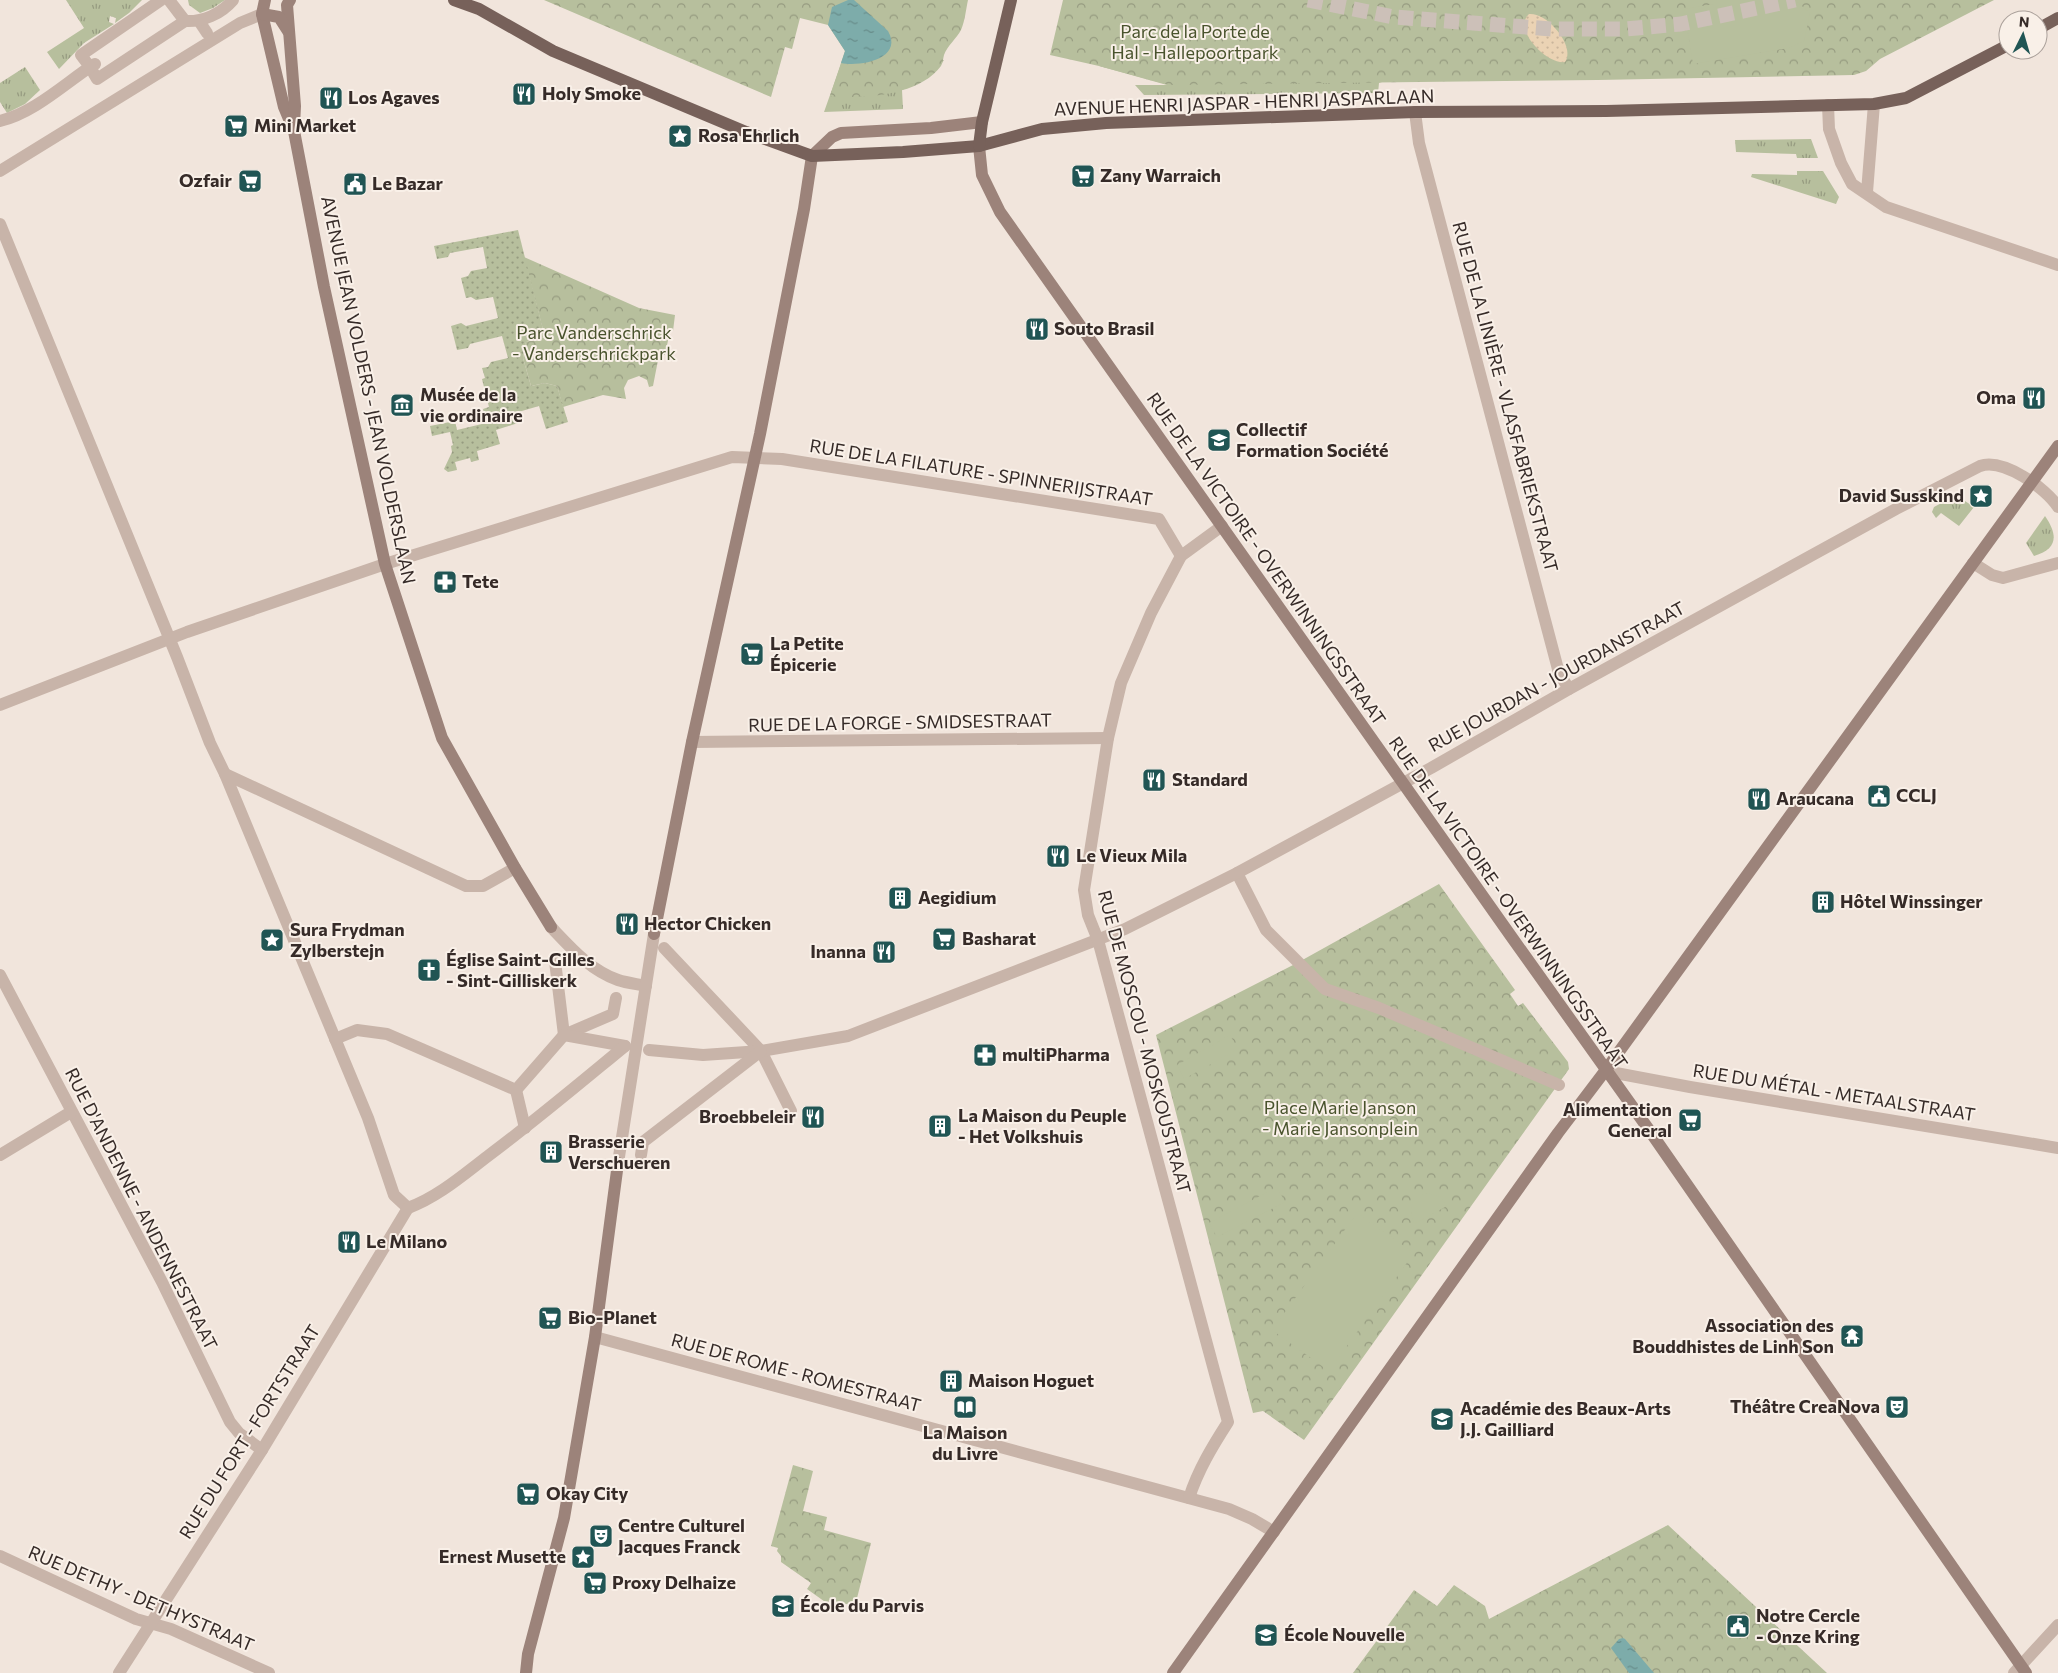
<svg xmlns="http://www.w3.org/2000/svg" width="2058" height="1673" font-family="Commissioner,sans-serif">
	<style>
		.grass { fill: url(#grass-tufts) }
		.forest { fill: url(#forest-crowns) }
		.sand { fill: url(#sand-dots) }
		.garden { fill: url(#garden-dots) }
		.pitch { fill: #b7bf9d }
		.water { fill: url(#water-ripples) }
		.lines { fill: none; stroke-linecap: round; stroke-linejoin: round }
		.highway-tunnel { stroke: #ccc0b8; stroke-width: 15; stroke-dasharray: 15 8; stroke-linecap: butt }
		.street { stroke: #c8b4a9; stroke-width: 12 }
		.secondary { stroke: #9c837a; stroke-width: 12 }
		.primary { stroke: #77615a; stroke-width: 12 }
		.labels { text-anchor: middle; stroke-width: 4; stroke-linejoin: round; paint-order: stroke }
		.park-label { font-size: 18px; fill: #49532d; stroke: #f9f0e8 }
		.poi-label { font-size: 18px; font-weight: bold; fill: #362b28; stroke: #f9f0e8; text-anchor: start }
		.street-label { font-size: 18px; fill: #362b28; stroke: #f9f0e8 }
	</style>
	<defs>
		<pattern id="grass-tufts" width="24" height="20" patternUnits="userSpaceOnUse" patternTransform="scale(1.25)"><rect width="24" height="20" fill="#b7bf9d"/><path d="M3 7l-1-3M5 7V3M7 7l1-3M15 17l-1-3M17 17v-4M19 17l1-3" fill="none" stroke="#969b80"/></pattern>
		<pattern id="forest-crowns" width="20" height="18" patternUnits="userSpaceOnUse" patternTransform="scale(1.25)"><rect width="20" height="18" fill="#b7bf9d"/><path d="M2 6a3 3 0 1 1 6 0M12 15a3 3 0 1 1 6 0" fill="none" stroke="#969b80"/></pattern>
		<pattern id="sand-dots" width="8" height="8" patternUnits="userSpaceOnUse" patternTransform="scale(1.25)"><rect width="8" height="8" fill="#ebd3b4"/><path d="M2 2h.1M6 6h.1" fill="none" stroke="#cab59b" stroke-width="1.8" stroke-linecap="round"/></pattern>
		<pattern id="garden-dots" width="8" height="8" patternUnits="userSpaceOnUse" patternTransform="scale(1.25)"><rect width="8" height="8" fill="#b7bf9d"/><path d="M2 2h.1M6 6h.1" fill="none" stroke="#969b80" stroke-width="1.8" stroke-linecap="round"/></pattern>
		<pattern id="water-ripples" width="26" height="14" patternUnits="userSpaceOnUse" patternTransform="scale(1.25)"><rect width="26" height="14" fill="#7dacaa"/><path d="M2 4q2-2 4 0t4 0M15 11q2-2 4 0t4 0" fill="none" stroke="#678c8a"/></pattern>
	</defs>
	<rect width="100%" height="100%" fill="#f1e5dc"/>
	<g class="grass">
		<path d="M 66,0 L 142,0 L 129,13 L 115,23 L 116,18 L 110,16 L 109,22 L 114,24 L 84,43 L 59,69 L 47,52 L 84,28 Z"/>
		<path d="M 188,0 L 225,0 L 213,8 L 200,13 L 189,5 Z"/>
		<path d="M 944,60 C 935,76 918,83 902,90 L 903,109 L 824,112 L 841,64 Z"/>
		<path d="M 1099,66 L 1382,82 L 1379,83 L 1378,93 L 1144,95 L 1135,85 L 1167,85 Z"/>
		<path d="M 25,67 L 40,90 L 25,104 L 7,113 L 0,102 L 0,83 Z"/>
		<path d="M 1811,139 L 1818,158 L 1797,158 L 1796,154 L 1736,152 L 1735,140 Z"/>
		<path d="M 1797,171 L 1823,171 L 1839,197 L 1836,204 L 1751,177 L 1752,174 L 1797,175 Z"/>
		<path d="M 1956,495 L 1974,507 L 1959,526 L 1941,513 L 1936,518 L 1932,512 L 1934,507 Z"/>
		<path d="M 2045,516 C 2058,535 2058,549 2034,556 L 2026,543 Z"/>
	</g>
	<g class="forest">
		<path d="M 544,0 L 968,0 C 966,9 965,21 961,30 C 957,38 947,46 944,55 C 943,59 943,62 941,66 C 919,96 863,99 830,96 L 845,51 L 828,25 L 800,18 L 792,49 L 785,47 L 771,97 Z"/>
		<path d="M 1063,0 L 1994,0 L 1880,59 L 1866,71 L 1854,75 L 1598,80 L 1169,85 L 1099,66 L 1050,55 Z"/>
		<path d="M 524,257 L 639,308 L 675,315 L 673,331 L 670,331 L 665,355 L 659,355 L 653,386 L 649,387 L 647,380 L 639,376 L 628,380 L 624,388 L 626,399 L 603,395 L 563,407 L 557,386 L 545,383 L 531,386 L 523,358 L 526,342 L 545,337 Z"/>
		<path d="M 1439,884 L 1515,990 L 1510,994 L 1518,1006 L 1523,1003 L 1568,1062 L 1569,1069 L 1304,1440 L 1263,1411 L 1253,1413 L 1156,1035 L 1297,963 Z"/>
		<path d="M 793,1465 L 813,1471 L 803,1511 L 827,1517 L 824,1530 L 871,1543 L 855,1606 L 829,1600 L 828,1604 L 807,1589 L 811,1583 L 781,1562 L 781,1556 L 777,1551 L 778,1548 L 771,1546 Z"/>
		<path d="M 1668,1525 L 1827,1673 L 1353,1673 L 1414,1590 L 1437,1606 L 1454,1585 L 1485,1606 L 1489,1619 Z"/>
	</g>
	<path class="sand" d="M 1529,14 C 1547,12 1576,46 1565,62 C 1547,65 1512,29 1529,14 Z"/>
	<path class="garden" d="M 518,230 L 545,337 L 526,342 L 523,358 L 531,386 L 545,383 L 557,386 L 568,422 L 546,429 L 539,406 L 515,413 L 518,423 L 496,430 L 500,444 L 477,451 L 479,460 L 471,462 L 470,458 L 455,462 L 457,470 L 448,472 L 444,469 L 452,452 L 451,446 L 453,445 L 450,432 L 432,436 L 430,426 L 455,421 L 457,430 L 486,423 L 483,409 L 489,407 L 482,379 L 485,378 L 482,368 L 488,367 L 491,362 L 508,358 L 502,336 L 470,344 L 468,348 L 457,350 L 451,326 L 461,323 L 466,326 L 498,318 L 493,297 L 476,300 L 471,297 L 466,298 L 461,278 L 468,276 L 471,271 L 487,268 L 483,247 L 450,253 L 448,257 L 437,259 L 434,246 Z"/>
	<g class="pitch">
		<path d="M 1717,0 L 1795,0 L 1810,13 L 1804,41 L 1789,48 L 1693,64 L 1684,9 L 1714,4 L 1714,1 Z"/>
		<path d="M 1230,1035 L 1238,1049 L 1184,1079 L 1177,1065 Z"/>
		<path d="M 1277,1187 L 1285,1202 L 1217,1237 L 1209,1223 Z"/>
		<path d="M 1427,1193 L 1441,1197 L 1447,1206 L 1414,1224 C 1408,1209 1410,1197 1427,1193 Z"/>
		<path d="M 1357,1213 L 1414,1253 L 1329,1371 L 1272,1330 Z"/>
	</g>
	<g class="water">
		<path d="M 848,0 L 854,0 L 888,31 C 904,59 860,67 841,63 L 845,51 L 828,25 L 832,7 Z"/>
		<path d="M 1623,1638 L 1625,1639 L 1654,1673 L 1629,1673 L 1611,1648 L 1619,1639 Z"/>
	</g>
	<g class="lines">
		<path class="highway-tunnel" d="M 1308,0 L 1394,17 L 1551,29 L 1625,29 L 1681,24 L 1795,0"/>
		<g class="street">
			<path d="M 169,0 L 185,21"/>
			<path d="M 199,21 L 207,33"/>
			<path d="M 95,64 L 90,67 L 97,79 L 185,21 C 203,22 221,14 233,0"/>
			<path d="M 1828,105 L 1829,129 L 1841,163 L 1852,184 L 1886,207 L 2058,265"/>
			<path d="M 1415,112 L 1419,143 L 1559,673 L 1569,689"/>
			<path d="M 0,121 C 33,113 62,86 90,67 L 81,55 L 161,0"/>
			<path d="M 0,171 L 240,23 L 262,14"/>
			<path d="M 1867,192 L 1874,104"/>
			<path d="M 0,224 L 177,657 L 210,743 L 225,774 L 368,1118 L 394,1195 L 408,1208"/>
			<path d="M 1973,563 L 1992,575 L 2003,578 L 2058,563"/>
			<path d="M 0,705 L 187,632 L 385,564 L 732,457 L 782,459 L 1159,519 L 1181,556"/>
			<path d="M 692,742 L 1108,738"/>
			<path d="M 225,774 L 466,886 L 483,886 L 515,868"/>
			<path d="M 1237,873 L 1266,930 L 1325,989 L 1379,1008 L 1559,1085"/>
			<path d="M 551,927 C 571,948 590,970 618,980 C 627,983 637,984 646,986"/>
			<path d="M 664,948 L 761,1051 L 791,1111"/>
			<path d="M 555,961 L 564,1035 L 613,1014 L 616,998"/>
			<path d="M 0,975 L 162,1282 L 230,1422 L 239,1433 L 262,1450"/>
			<path d="M 335,1039 L 357,1030 L 387,1034 L 516,1090 L 564,1035 L 625,1046"/>
			<path d="M 649,1050 L 703,1055 L 761,1051 L 848,1036 L 1125,929 L 1237,873 L 1431,768 L 1569,689 L 1896,509 L 1980,466 C 2003,458 2046,488 2058,507"/>
			<path d="M 1605,1071 L 1690,1087 L 2058,1148"/>
			<path d="M 516,1090 L 525,1128"/>
			<path d="M 0,1155 L 71,1112"/>
			<path d="M 641,1155 L 643,1142 L 761,1051"/>
			<path d="M 618,1163 L 654,934"/>
			<path d="M 408,1208 C 438,1197 463,1175 488,1156 C 535,1121 580,1083 625,1046"/>
			<path d="M 595,1337 L 1229,1509 L 1252,1519 L 1274,1532"/>
			<path d="M 1189,1498 C 1198,1470 1212,1447 1228,1422 L 1098,940 L 1088,915 L 1084,890 L 1108,738 L 1121,683 L 1151,613 L 1181,556 L 1222,526"/>
			<path d="M 0,1556 L 136,1619 L 171,1629 L 269,1673"/>
			<path d="M 119,1673 L 262,1450 L 408,1208"/>
			<path d="M 2014,1673 L 2058,1625"/>
		</g>
		<g class="secondary">
			<path d="M 265,0 L 262,14 L 284,107 L 294,131 L 324,287 L 385,564 L 442,738 L 515,868 L 551,927"/>
			<path d="M 290,0 L 287,5 L 295,106 L 294,126"/>
			<path d="M 262,14 L 279,17 L 288,31"/>
			<path d="M 979,146 L 982,175 L 1000,212 L 1513,939 L 1647,1127 L 2026,1673"/>
			<path d="M 654,934 L 692,742 L 760,434 L 804,209 L 812,156 L 832,137 L 841,133 L 931,128 L 982,122"/>
			<path d="M 526,1673 L 528,1654 L 564,1518 L 595,1337 L 618,1163"/>
			<path d="M 1173,1673 L 1558,1133 L 1605,1071 L 2058,446"/>
		</g>
		<g class="primary">
			<path d="M 454,0 L 479,9 L 553,51 L 746,132 L 812,156 L 903,152 L 979,146 L 1042,129 L 1106,123 L 1415,112 L 1606,111 L 1874,104 L 1906,98 L 2008,45"/>
			<path d="M 2038,29 L 2058,18"/>
			<path d="M 979,146 L 982,122 L 1011,0"/>
		</g>
	</g>
	<defs>
		<g id="restaurant-square" transform="scale(1.25)"><rect x="-9" y="-9" width="18" height="18" rx="4" fill="#205554" stroke="#f9f0e8"/><path d="M-5-6h1v4h1v-4h1v4h1v-4h1v5L-1.5 .5V6h-2V.5L-5-1ZM5-6V6H3V1.5H1.5Q1.5-4 5-6Z" fill="#fff"/></g>
		<g id="supermarket-square" transform="scale(1.25)"><rect x="-9" y="-9" width="18" height="18" rx="4" fill="#205554" stroke="#f9f0e8"/><path d="M-6-5.5h2.5l.6 2H6L4.5 2H-2.5L-4.4-4H-6ZM-1.5 3.2a1.3 1.3 0 1 0 .1 0ZM3 3.2a1.3 1.3 0 1 0 .1 0Z" fill="#fff"/></g>
		<g id="sight-square" transform="scale(1.25)"><rect x="-9" y="-9" width="18" height="18" rx="4" fill="#205554" stroke="#f9f0e8"/><path d="M0-6L1.8-2.2L6-1.7L2.9 1.2L3.7 5.4L0 3.3L-3.7 5.4L-2.9 1.2L-6-1.7L-1.8-2.2Z" fill="#fff"/></g>
		<g id="civic-square" transform="scale(1.25)"><rect x="-9" y="-9" width="18" height="18" rx="4" fill="#205554" stroke="#f9f0e8"/><path d="M-.6-6.5H3V-4.5H.6V-3L4-1V1h2V6H-6V1h2V-1L-.6-3ZM-1.2 2.5V6h2.4V2.5Z" fill="#fff"/></g>
		<g id="museum-square" transform="scale(1.25)"><rect x="-9" y="-9" width="18" height="18" rx="4" fill="#205554" stroke="#f9f0e8"/><path d="M0-6L6-3V-2H-6V-3ZM-5-1h2V3h-2ZM-1-1h2V3h-2ZM3-1h2V3H3ZM-6 4H6V6H-6Z" fill="#fff"/></g>
		<g id="school-square" transform="scale(1.25)"><rect x="-9" y="-9" width="18" height="18" rx="4" fill="#205554" stroke="#f9f0e8"/><path d="M0-5L7-2L0 1L-7-2ZM-4 1L0 2.5L4 1V4Q0 6-4 4Z" fill="#fff"/></g>
		<g id="pharmacy-square" transform="scale(1.25)"><rect x="-9" y="-9" width="18" height="18" rx="4" fill="#205554" stroke="#f9f0e8"/><path d="M-2-6h4v4h4v4h-4v4h-4v-4h-4v-4h4Z" fill="#fff"/></g>
		<g id="building-square" transform="scale(1.25)"><rect x="-9" y="-9" width="18" height="18" rx="4" fill="#205554" stroke="#f9f0e8"/><path d="M-4-6H4V6H1V3H-1V6H-4ZM-2.5-4.3h1.7v1.8h-1.7ZM.8-4.3h1.7v1.8H.8ZM-2.5-1h1.7V.8h-1.7ZM.8-1h1.7V.8H.8Z" fill="#fff"/></g>
		<g id="church-square" transform="scale(1.25)"><rect x="-9" y="-9" width="18" height="18" rx="4" fill="#205554" stroke="#f9f0e8"/><path d="M-1.2-6h2.4v3.5h3.3v2.4h-3.3V6h-2.4V-.1h-3.3v-2.4h3.3Z" fill="#fff"/></g>
		<g id="temple-square" transform="scale(1.25)"><rect x="-9" y="-9" width="18" height="18" rx="4" fill="#205554" stroke="#f9f0e8"/><path d="M0-6L5-2H3V0L6.5 2.5H4V6H1.5V3h-3V6H-4V2.5H-6.5L-3 0V-2H-5Z" fill="#fff"/></g>
		<g id="library-square" transform="scale(1.25)"><rect x="-9" y="-9" width="18" height="18" rx="4" fill="#205554" stroke="#f9f0e8"/><path d="M-6-4Q-3-5.5-.7-3.5V5Q-3 3-6 4ZM6-4Q3-5.5 .7-3.5V5Q3 3 6 4Z" fill="#fff"/></g>
		<g id="theatre-square" transform="scale(1.25)"><rect x="-9" y="-9" width="18" height="18" rx="4" fill="#205554" stroke="#f9f0e8"/><path d="M-5-5.5Q0-4 5-5.5V0Q5 5 0 6Q-5 5-5 0ZM-3.3-2.5H-1v1.5H-3.3ZM1-2.5H3.3v1.5H1ZM-2.8 1Q0 5.5 2.8 1Z" fill="#fff"/></g>
	</defs>
	<g fill-rule="evenodd">
		<use href="#restaurant-square" x="524" y="94"/>
		<use href="#restaurant-square" x="331" y="98"/>
		<use href="#supermarket-square" x="236" y="126"/>
		<use href="#sight-square" x="680" y="136"/>
		<use href="#supermarket-square" x="1083" y="176"/>
		<use href="#supermarket-square" x="250" y="181"/>
		<use href="#civic-square" x="355" y="184"/>
		<use href="#restaurant-square" x="1037" y="329"/>
		<use href="#restaurant-square" x="2034" y="398"/>
		<use href="#museum-square" x="402" y="405"/>
		<use href="#school-square" x="1219" y="440"/>
		<use href="#sight-square" x="1981" y="496"/>
		<use href="#pharmacy-square" x="445" y="582"/>
		<use href="#supermarket-square" x="752" y="654"/>
		<use href="#restaurant-square" x="1154" y="780"/>
		<use href="#civic-square" x="1879" y="796"/>
		<use href="#restaurant-square" x="1759" y="799"/>
		<use href="#restaurant-square" x="1058" y="856"/>
		<use href="#building-square" x="900" y="898"/>
		<use href="#building-square" x="1823" y="902"/>
		<use href="#restaurant-square" x="627" y="924"/>
		<use href="#supermarket-square" x="944" y="939"/>
		<use href="#sight-square" x="272" y="940"/>
		<use href="#restaurant-square" x="884" y="952"/>
		<use href="#church-square" x="429" y="970"/>
		<use href="#pharmacy-square" x="985" y="1055"/>
		<use href="#restaurant-square" x="813" y="1117"/>
		<use href="#supermarket-square" x="1690" y="1120"/>
		<use href="#building-square" x="940" y="1126"/>
		<use href="#building-square" x="551" y="1152"/>
		<use href="#restaurant-square" x="349" y="1242"/>
		<use href="#supermarket-square" x="550" y="1318"/>
		<use href="#temple-square" x="1852" y="1336"/>
		<use href="#building-square" x="951" y="1381"/>
		<use href="#library-square" x="965" y="1407"/>
		<use href="#theatre-square" x="1897" y="1407"/>
		<use href="#school-square" x="1442" y="1419"/>
		<use href="#supermarket-square" x="528" y="1494"/>
		<use href="#theatre-square" x="601" y="1536"/>
		<use href="#sight-square" x="583" y="1557"/>
		<use href="#supermarket-square" x="595" y="1583"/>
		<use href="#school-square" x="783" y="1606"/>
		<use href="#civic-square" x="1738" y="1626"/>
		<use href="#school-square" x="1266" y="1635"/>
	</g>
	<g class="labels">
		<g class="park-label">
			<text x="1195" y="38">Parc de la Porte de<tspan x="1195" dy="21">Hal - Hallepoortpark</tspan></text>
			<text x="594" y="339">Parc Vanderschrick<tspan x="594" dy="21">- Vanderschrickpark</tspan></text>
			<text x="1340" y="1114">Place Marie Janson<tspan x="1340" dy="21">- Marie Jansonplein</tspan></text>
		</g>
		<g class="poi-label">
			<text x="542" y="100">Holy Smoke</text>
			<text x="348" y="104">Los Agaves</text>
			<text x="254" y="132">Mini Market</text>
			<text x="698" y="142">Rosa Ehrlich</text>
			<text x="1100" y="182">Zany Warraich</text>
			<text x="232" y="187" text-anchor="end">Ozfair</text>
			<text x="372" y="190">Le Bazar</text>
			<text x="1054" y="335">Souto Brasil</text>
			<text x="420" y="401">Musée de la<tspan x="420" dy="21">vie ordinaire</tspan></text>
			<text x="2016" y="404" text-anchor="end">Oma</text>
			<text x="1236" y="436">Collectif<tspan x="1236" dy="21">Formation Société</tspan></text>
			<text x="1964" y="502" text-anchor="end">David Susskind</text>
			<text x="462" y="588">Tete</text>
			<text x="770" y="650">La Petite<tspan x="770" dy="21">Épicerie</tspan></text>
			<text x="1172" y="786">Standard</text>
			<text x="1896" y="802">CCLJ</text>
			<text x="1776" y="805">Araucana</text>
			<text x="1076" y="862">Le Vieux Mila</text>
			<text x="918" y="904">Aegidium</text>
			<text x="1840" y="908">Hôtel Winssinger</text>
			<text x="644" y="930">Hector Chicken</text>
			<text x="290" y="936">Sura Frydman<tspan x="290" dy="21">Zylberstejn</tspan></text>
			<text x="962" y="945">Basharat</text>
			<text x="866" y="958" text-anchor="end">Inanna</text>
			<text x="446" y="966">Église Saint-Gilles<tspan x="446" dy="21">- Sint-Gilliskerk</tspan></text>
			<text x="1002" y="1061">multiPharma</text>
			<text x="1672" y="1116" text-anchor="end">Alimentation<tspan x="1672" dy="21">General</tspan></text>
			<text x="958" y="1122">La Maison du Peuple<tspan x="958" dy="21">- Het Volkshuis</tspan></text>
			<text x="796" y="1123" text-anchor="end">Broebbeleir</text>
			<text x="568" y="1148">Brasserie<tspan x="568" dy="21">Verschueren</tspan></text>
			<text x="366" y="1248">Le Milano</text>
			<text x="568" y="1324">Bio-Planet</text>
			<text x="1834" y="1332" text-anchor="end">Association des<tspan x="1834" dy="21">Bouddhistes de Linh Son</tspan></text>
			<text x="968" y="1387">Maison Hoguet</text>
			<text x="1880" y="1413" text-anchor="end">Théâtre CreaNova</text>
			<text x="1460" y="1415">Académie des Beaux-Arts<tspan x="1460" dy="21">J.J. Gailliard</tspan></text>
			<text x="965" y="1439" text-anchor="middle">La Maison<tspan x="965" dy="21">du Livre</tspan></text>
			<text x="546" y="1500">Okay City</text>
			<text x="618" y="1532">Centre Culturel<tspan x="618" dy="21">Jacques Franck</tspan></text>
			<text x="566" y="1563" text-anchor="end">Ernest Musette</text>
			<text x="612" y="1589">Proxy Delhaize</text>
			<text x="800" y="1612">École du Parvis</text>
			<text x="1756" y="1622">Notre Cercle<tspan x="1756" dy="21">- Onze Kring</tspan></text>
			<text x="1284" y="1641">École Nouvelle</text>
		</g>
		<g class="street-label">
			<text transform="translate(1244 103) rotate(-2)" y="6">AVENUE HENRI JASPAR - HENRI JASPARLAAN</text>
			<text transform="translate(368 390) rotate(78)" y="6">AVENUE JEAN VOLDERS - JEAN VOLDERSLAAN</text>
			<text transform="translate(1505 397) rotate(75)" y="6">RUE DE LA LINIÈRE - VLASFABRIEKSTRAAT</text>
			<text transform="translate(981 473) rotate(9)" y="6">RUE DE LA FILATURE - SPINNERIJSTRAAT</text>
			<text transform="translate(1266 559) rotate(55)" y="6">RUE DE LA VICTOIRE - OVERWINNINGSSTRAAT</text>
			<text transform="translate(1557 677) rotate(-29)" y="6">RUE JOURDAN - JOURDANSTRAAT</text>
			<text transform="translate(900 723) rotate(-1)" y="6">RUE DE LA FORGE - SMIDSESTRAAT</text>
			<text transform="translate(1508 903) rotate(55)" y="6">RUE DE LA VICTOIRE - OVERWINNINGSSTRAAT</text>
			<text transform="translate(1144 1042) rotate(75)" y="6">RUE DE MOSCOU - MOSKOUSTRAAT</text>
			<text transform="translate(1834 1093) rotate(9)" y="6">RUE DU MÉTAL - METAALSTRAAT</text>
			<text transform="translate(141 1209) rotate(63)" y="6">RUE D'ANDENNE - ANDENNESTRAAT</text>
			<text transform="translate(796 1373) rotate(15)" y="6">RUE DE ROME - ROMESTRAAT</text>
			<text transform="translate(250 1432) rotate(-58)" y="6">RUE DU FORT - FORTSTRAAT</text>
			<text transform="translate(141 1599) rotate(23)" y="6">RUE DETHY - DETHYSTRAAT</text>
		</g>
	</g>
	<g transform="translate(2023 35) rotate(5)"><circle r="24" fill="#f9f0e8" stroke="#aba19b"/>
	<path d="M0-4L9 19L0 12L-9 19Z" fill="#205554"/>
	<text y="-8" font-size="14" font-weight="bold" text-anchor="middle" fill="#362b28">N</text>
	</g>
</svg>
